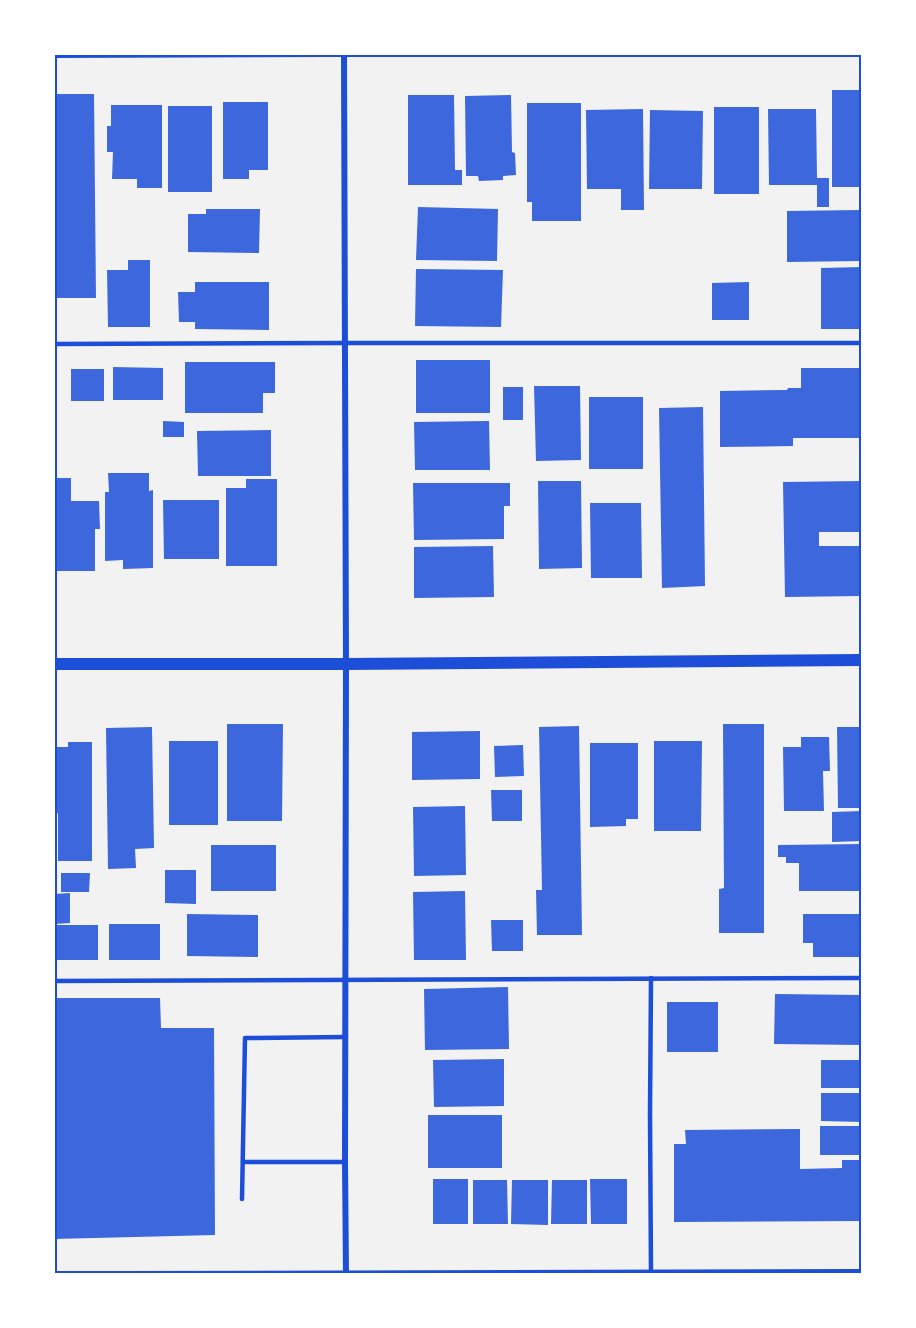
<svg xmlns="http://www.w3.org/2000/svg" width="916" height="1328" font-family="'DM Sans',sans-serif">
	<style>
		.building { fill: #3d67dc }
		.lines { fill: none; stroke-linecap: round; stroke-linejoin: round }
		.path { stroke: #1d4ed8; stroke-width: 4 }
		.service { stroke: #1d4ed8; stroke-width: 4.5 }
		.minor { stroke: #1d4ed8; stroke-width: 6 }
		.secondary { stroke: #1d4ed8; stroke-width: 12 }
		.neatline { fill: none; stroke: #1d4ed8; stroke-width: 2 }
	</style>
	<rect width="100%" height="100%" fill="#f2f2f2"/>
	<g class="building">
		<rect x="832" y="90" width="30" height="97"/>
		<path d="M 55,94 L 94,94 L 96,298 L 54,298 L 54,252 L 57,252 Z"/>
		<path d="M 408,95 L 454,95 L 455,170 L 462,170 L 462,185 L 408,185 Z"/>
		<path d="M 511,95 L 512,152 L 515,153 L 516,175 L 503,176 L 503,180 L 479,181 L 478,176 L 466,176 L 465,96 Z"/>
		<path d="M 223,102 L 268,102 L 268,170 L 249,170 L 249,179 L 223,179 Z"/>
		<path d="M 527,103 L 581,103 L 581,221 L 532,221 L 532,202 L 527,202 Z"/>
		<path d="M 111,105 L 162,105 L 162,188 L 137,188 L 137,179 L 112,179 L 113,152 L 107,152 L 107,126 L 111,126 Z"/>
		<rect x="168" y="106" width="44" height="86"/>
		<rect x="714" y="107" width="45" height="87"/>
		<path d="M 643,109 L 644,210 L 621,210 L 621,189 L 587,189 L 586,110 Z"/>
		<path d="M 768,109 L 816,109 L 817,178 L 829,178 L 829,207 L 817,207 L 817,185 L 769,185 Z"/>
		<path d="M 650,110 L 703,111 L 702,189 L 649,189 Z"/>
		<path d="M 418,207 L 498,209 L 497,261 L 416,260 Z"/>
		<path d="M 206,209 L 260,209 L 259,253 L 188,252 L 188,214 L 206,214 Z"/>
		<path d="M 860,210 L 860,261 L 787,262 L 787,211 Z"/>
		<path d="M 128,260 L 150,260 L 150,327 L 108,327 L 107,270 L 128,270 Z"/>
		<path d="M 862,267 L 862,329 L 821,329 L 821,268 Z"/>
		<path d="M 416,269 L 503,270 L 501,327 L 415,326 Z"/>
		<path d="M 195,282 L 269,282 L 269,330 L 195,329 L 195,322 L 179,322 L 178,292 L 195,292 Z"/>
		<path d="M 749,282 L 749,320 L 712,320 L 712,283 Z"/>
		<rect x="416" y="360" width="74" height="53"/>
		<path d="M 185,362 L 275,362 L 275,393 L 263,393 L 263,413 L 185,413 Z"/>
		<path d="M 113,367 L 163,368 L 163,400 L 113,400 Z"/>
		<path d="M 801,368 L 861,368 L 861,375 L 862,375 L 862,433 L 860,433 L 861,438 L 793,438 L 793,446 L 720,447 L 720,391 L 787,390 L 788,388 L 801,388 Z"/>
		<rect x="71" y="369" width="33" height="32"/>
		<path d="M 534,386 L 580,386 L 581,460 L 536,461 Z"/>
		<rect x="503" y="387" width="20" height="33"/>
		<rect x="589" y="397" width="54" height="72"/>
		<path d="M 703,407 L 705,586 L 662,588 L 659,408 Z"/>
		<path d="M 163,421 L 184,422 L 184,437 L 163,437 Z"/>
		<path d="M 489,421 L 490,470 L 415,470 L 414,422 Z"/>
		<path d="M 271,430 L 271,476 L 198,476 L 197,431 Z"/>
		<path d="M 108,473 L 149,473 L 149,491 L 153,490 L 153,568 L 123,569 L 123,560 L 105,561 L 105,492 L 109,492 Z"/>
		<path d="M 54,478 L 71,478 L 71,501 L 99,501 L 100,529 L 95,529 L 95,571 L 54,571 Z"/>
		<path d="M 246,479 L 277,479 L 277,566 L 226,566 L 226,488 L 246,488 Z"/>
		<path d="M 538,481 L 581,481 L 582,568 L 539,569 Z"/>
		<path d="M 862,481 L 862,532 L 819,532 L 819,546 L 862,546 L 862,596 L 785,597 L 783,482 Z"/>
		<path d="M 413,483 L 510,483 L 510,506 L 504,506 L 504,539 L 414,540 Z"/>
		<path d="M 163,500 L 219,500 L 219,559 L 164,559 Z"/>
		<path d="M 590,503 L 641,503 L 642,578 L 591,578 Z"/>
		<path d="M 493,546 L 494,597 L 414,598 L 414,547 Z"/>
		<path d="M 227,724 L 283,724 L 282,821 L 227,821 Z"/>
		<path d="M 723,724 L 764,724 L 764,933 L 719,933 L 719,889 L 724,888 Z"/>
		<path d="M 579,726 L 582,935 L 537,935 L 536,890 L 542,890 L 539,727 Z"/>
		<path d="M 152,727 L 154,848 L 135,849 L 136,868 L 108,869 L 106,728 Z"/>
		<path d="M 837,727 L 862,727 L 862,808 L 838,808 Z"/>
		<path d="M 480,731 L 480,779 L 412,780 L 412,732 Z"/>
		<path d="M 801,737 L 829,737 L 830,771 L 823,771 L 824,811 L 784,811 L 783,747 L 801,747 Z"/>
		<rect x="169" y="741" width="49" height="84"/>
		<path d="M 654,741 L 702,741 L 701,831 L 654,831 Z"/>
		<path d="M 68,742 L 92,742 L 92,861 L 58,861 L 58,813 L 54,814 L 54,747 L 68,747 Z"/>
		<path d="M 590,743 L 638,743 L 638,819 L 626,819 L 626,826 L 590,827 Z"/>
		<path d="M 523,745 L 524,776 L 495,777 L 494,746 Z"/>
		<path d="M 491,790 L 522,790 L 522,821 L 492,821 Z"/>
		<path d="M 465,806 L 466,875 L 414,876 L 413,807 Z"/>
		<path d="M 862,811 L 862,841 L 832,842 L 832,812 Z"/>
		<path d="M 862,844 L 862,891 L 799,891 L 799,863 L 786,863 L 786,857 L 778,857 L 778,845 Z"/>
		<rect x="211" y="845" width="65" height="46"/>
		<path d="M 165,870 L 196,870 L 196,904 L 165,903 Z"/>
		<path d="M 61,873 L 90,873 L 89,892 L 61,892 Z"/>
		<path d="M 465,891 L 466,960 L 414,960 L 413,892 Z"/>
		<path d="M 70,893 L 70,923 L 54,924 L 54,894 Z"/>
		<path d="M 187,914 L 258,915 L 258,957 L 187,956 Z"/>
		<path d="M 803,914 L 862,914 L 862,957 L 813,957 L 813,943 L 803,943 Z"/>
		<path d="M 491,920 L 523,920 L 523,951 L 492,951 Z"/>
		<rect x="109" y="924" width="51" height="36"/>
		<rect x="54" y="925" width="44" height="35"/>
		<path d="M 508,987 L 509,1049 L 425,1050 L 424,989 Z"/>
		<path d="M 775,994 L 862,995 L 862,1045 L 774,1044 Z"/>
		<path d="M 54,998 L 160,998 L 161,1028 L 214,1028 L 215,1235 L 54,1239 Z"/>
		<rect x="667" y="1002" width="51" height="50"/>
		<path d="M 504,1059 L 504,1106 L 434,1107 L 433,1060 Z"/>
		<rect x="821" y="1060" width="41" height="28"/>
		<path d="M 821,1093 L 862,1093 L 862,1122 L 821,1121 Z"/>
		<rect x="428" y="1115" width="74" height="53"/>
		<rect x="820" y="1126" width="42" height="29"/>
		<path d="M 800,1129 L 800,1169 L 842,1168 L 842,1160 L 862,1160 L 862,1221 L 674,1222 L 674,1144 L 686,1144 L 685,1130 Z"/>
		<rect x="433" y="1179" width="35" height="45"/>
		<path d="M 590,1179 L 627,1179 L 627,1224 L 591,1224 Z"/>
		<path d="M 473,1180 L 507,1180 L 508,1224 L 473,1224 Z"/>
		<path d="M 512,1180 L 548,1180 L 548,1225 L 511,1224 Z"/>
		<path d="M 552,1180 L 587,1180 L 587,1224 L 551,1224 Z"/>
	</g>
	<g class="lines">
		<g class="path">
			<path d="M 363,55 L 476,54"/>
			<path d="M 54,56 L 326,55"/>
		</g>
		<g class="service">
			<path d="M 54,344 L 344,343 L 862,343"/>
			<path d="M 651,978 L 650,1114 L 651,1274"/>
			<path d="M 54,981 L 862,978"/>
			<path d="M 243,1162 L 345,1162"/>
			<path d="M 242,1199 L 245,1038 L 346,1037"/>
		</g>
		<g class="minor">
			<path d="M 344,54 L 346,664 L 345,1162 L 346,1274"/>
			<path d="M 123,1274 L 862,1272"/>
		</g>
		<path class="secondary" d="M 54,664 L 346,664 L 862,660"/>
	</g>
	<rect width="916" height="1328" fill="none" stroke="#ffffff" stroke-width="111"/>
	<rect x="56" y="56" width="804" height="1216" class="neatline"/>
</svg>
